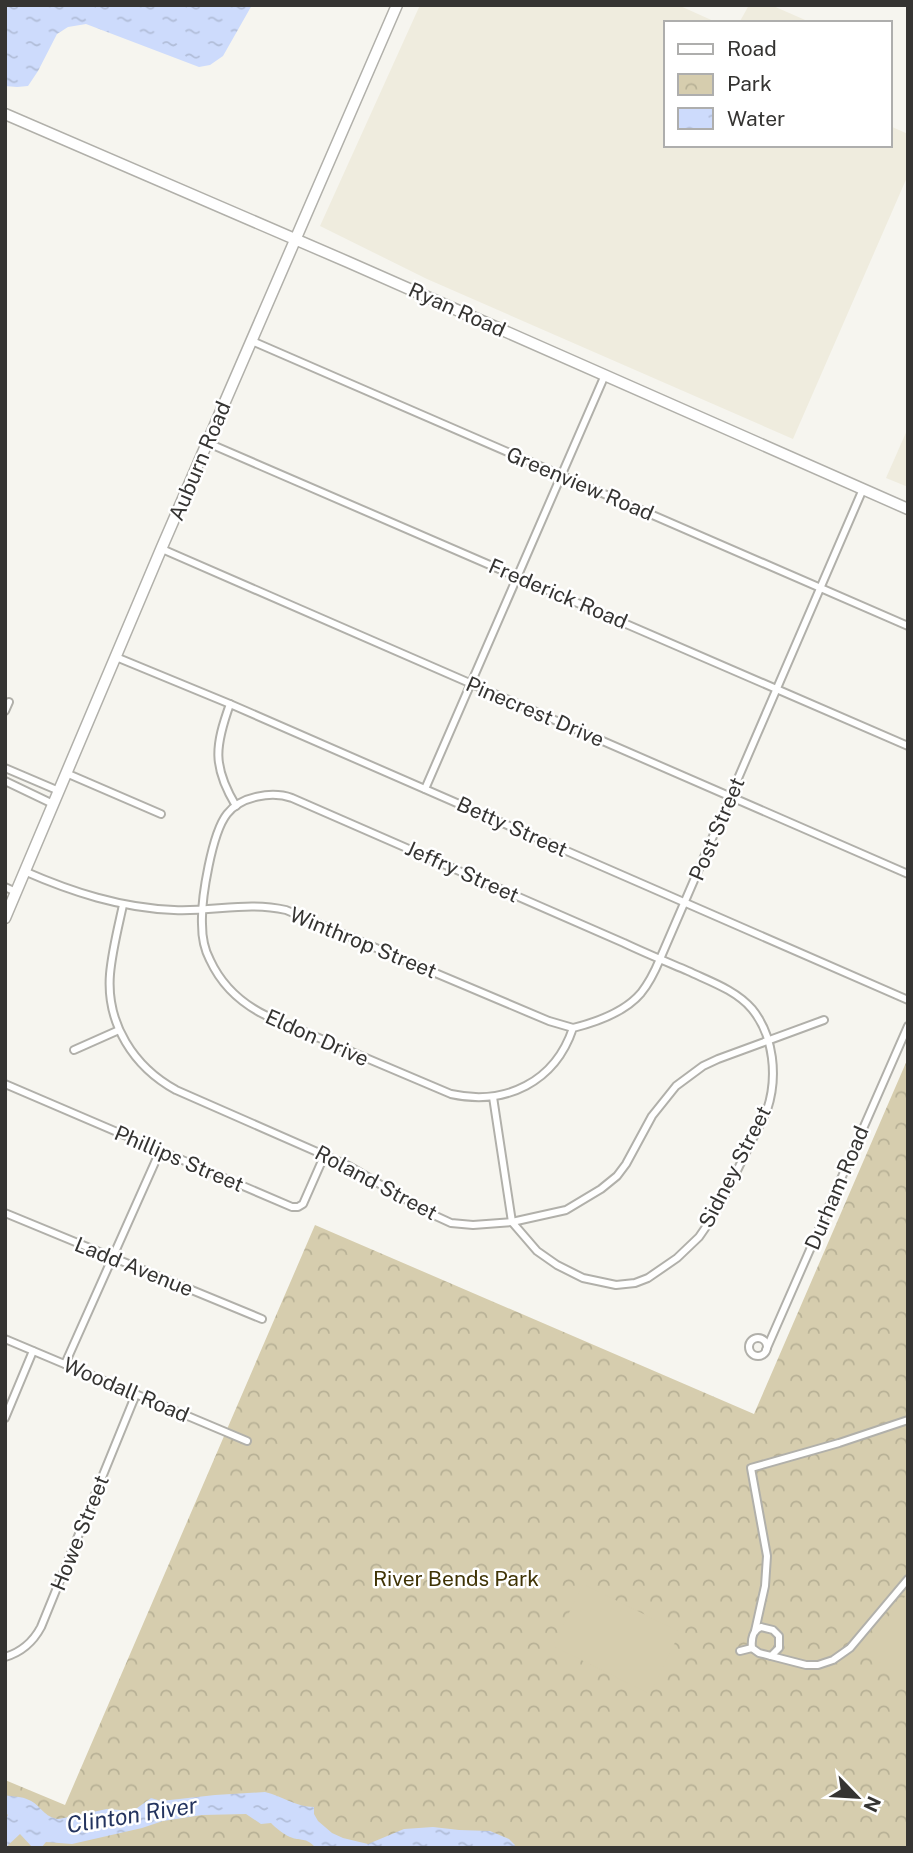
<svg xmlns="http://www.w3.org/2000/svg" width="913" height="1853" font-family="'Public Sans',sans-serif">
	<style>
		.built { fill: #efecde }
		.park { fill: url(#park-crowns) }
		.garden { fill: #d6cdae }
		.water { fill: url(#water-ripples) }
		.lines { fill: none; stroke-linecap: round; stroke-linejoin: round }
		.street-casing { stroke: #b1b0aa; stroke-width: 10 }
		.secondary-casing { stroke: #b1b0aa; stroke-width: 13 }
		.street { stroke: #fff; stroke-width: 6 }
		.secondary { stroke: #fff; stroke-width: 10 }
		.labels { text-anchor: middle; stroke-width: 5; stroke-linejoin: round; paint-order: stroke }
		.street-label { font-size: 21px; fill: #353432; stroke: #fff }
		.park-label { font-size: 21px; fill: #3f3305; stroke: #fff }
		.water-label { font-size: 23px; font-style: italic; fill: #24345f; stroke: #fff }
	</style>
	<defs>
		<pattern id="park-crowns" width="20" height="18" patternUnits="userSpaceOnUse" patternTransform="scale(1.75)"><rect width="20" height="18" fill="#d6cdae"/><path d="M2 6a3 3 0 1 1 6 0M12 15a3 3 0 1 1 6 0" fill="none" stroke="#b8b196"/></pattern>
		<pattern id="water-ripples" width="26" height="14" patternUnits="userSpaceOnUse" patternTransform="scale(1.75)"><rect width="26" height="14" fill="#cddbfc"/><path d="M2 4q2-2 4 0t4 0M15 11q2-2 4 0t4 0" fill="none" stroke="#b1bdd8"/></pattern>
	</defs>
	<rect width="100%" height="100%" fill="#f6f5ef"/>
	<g class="built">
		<path d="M 420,5 L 678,5 L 718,23 L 666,23 L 666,145 L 890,145 L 890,126 L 908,134 L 908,175 L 793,439 L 427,279 L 320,226 Z"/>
		<path d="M 749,5 L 771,5 L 812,23 L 739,23 Z"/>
		<path d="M 908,428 L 908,487 L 886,478 Z"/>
	</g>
	<path class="park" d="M 908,1058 L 908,1848 L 5,1848 L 5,1780 L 65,1805 L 315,1225 L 754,1414 Z"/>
	<g class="garden">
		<path d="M 583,1584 L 680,1632 L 650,1694 L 553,1646 Z"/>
		<path d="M 908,1593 L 908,1686 L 862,1648 Z"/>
	</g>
	<g class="water">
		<path d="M 5,5 L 252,5 L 223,56 L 210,65 L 199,67 L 86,24 L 68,27 L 57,34 L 38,71 L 28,86 L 17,87 L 5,86 Z"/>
		<path d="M 265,1792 C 282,1796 296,1807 314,1807 L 314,1814 L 318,1821 L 332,1833 L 343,1838 L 368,1844 L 404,1829 L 433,1827 L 459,1830 L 490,1831 L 509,1839 L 515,1845 L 514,1848 L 464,1846 L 449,1848 L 316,1848 C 305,1836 302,1842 290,1837 C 283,1834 276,1828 271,1823 L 261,1824 L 246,1814 L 202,1815 L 163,1821 L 142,1828 L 72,1844 L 46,1842 L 41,1848 L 33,1848 L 20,1834 L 5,1848 L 5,1820 L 8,1815 L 5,1812 L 5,1795 C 14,1797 21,1796 29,1800 C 41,1805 44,1818 59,1819 L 107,1809 L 133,1811 L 151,1798 L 161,1801 L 215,1795 Z"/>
	</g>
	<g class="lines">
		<g class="street-casing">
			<g id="street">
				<path d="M 252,341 L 908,626"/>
				<path d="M 208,443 L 908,746"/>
				<path d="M 162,549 L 908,874"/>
				<path d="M 116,657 L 230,704 L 908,1000"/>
				<path d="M 230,704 C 215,746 212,766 236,806"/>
				<path d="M 5,711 L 9,702"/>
				<path d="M 5,768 L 59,791"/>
				<path d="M 66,773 L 161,814"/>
				<path d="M 5,781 L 53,804"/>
				<path d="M 425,789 L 605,375"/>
				<path d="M 24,871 C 72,892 121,908 174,910 C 213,912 247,901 286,910 L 549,1021 L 573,1028"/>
				<path d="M 5,887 L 16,892"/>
				<path d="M 123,905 C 118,928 112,951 110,974 C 106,1024 134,1067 176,1090 L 349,1166 L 427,1212 L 451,1223 L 473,1225 L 512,1222 L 566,1210 L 601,1189 L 617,1176 L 626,1164 L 652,1116 L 676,1086 L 703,1066 L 718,1059 L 824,1020"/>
				<path d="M 74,1050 L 119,1030"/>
				<path d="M 5,1084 L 292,1207 L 298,1207 L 303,1204 L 325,1154"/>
				<path d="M 493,1097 L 512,1222 L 537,1251 L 557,1265 L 583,1278 L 616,1285 L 635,1283 L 648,1278 L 677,1258 L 699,1237 L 710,1221 L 722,1201 L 767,1110 C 778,1077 774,1036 752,1009 C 736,990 709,981 688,971 C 667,962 645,953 624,943 C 513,895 403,846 292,798 C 272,791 241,796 227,814 C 212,833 201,898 202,924 C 202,936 204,949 210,960 C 222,986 242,1004 267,1016 L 451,1094 C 506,1106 555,1082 573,1028 C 597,1022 625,1012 641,993 C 649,983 655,971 660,959 L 863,489"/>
				<path d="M 5,1213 L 262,1319"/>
				<circle cx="758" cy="1347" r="9"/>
				<path d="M 5,1339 L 247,1441"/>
				<path d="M 766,1350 L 908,1026"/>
				<path d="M 65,1364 L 160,1151"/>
				<path d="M 5,1418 L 33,1351"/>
				<path d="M 761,1627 L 773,1630 L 779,1636 L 779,1648 L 771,1656 L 759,1653 L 752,1648 C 751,1639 753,1630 761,1627 Z"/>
				<path d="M 755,1631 L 765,1586 L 767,1556 L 751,1468 L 839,1443 L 908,1420"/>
				<path d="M 740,1651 L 752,1648"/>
				<path d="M 771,1656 L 806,1665 L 818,1665 L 833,1660 L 850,1648 L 908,1579"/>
				<path d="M 5,1657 C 22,1652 33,1642 41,1627 L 136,1394"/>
			</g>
		</g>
		<g class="secondary-casing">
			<g id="secondary">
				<path d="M 5,114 L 348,262 L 908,509"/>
				<path d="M 5,918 L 162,547 L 397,5"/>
			</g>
		</g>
		<use href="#street" class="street"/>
		<use href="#secondary" class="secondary"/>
	</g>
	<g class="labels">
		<g class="street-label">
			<text transform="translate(457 310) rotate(24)" y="7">Ryan Road</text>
			<text transform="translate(200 461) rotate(-67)" y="7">Auburn Road</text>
			<text transform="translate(580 484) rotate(23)" y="7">Greenview Road</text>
			<text transform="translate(558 594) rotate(23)" y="7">Frederick Road</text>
			<text transform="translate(535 712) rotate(23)" y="7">Pinecrest Drive</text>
			<text transform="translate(512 827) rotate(24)" y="7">Betty Street</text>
			<text transform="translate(717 829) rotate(-67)" y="7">Post Street</text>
			<text transform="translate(462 872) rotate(24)" y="7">Jeffry Street</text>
			<text transform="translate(363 943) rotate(22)" y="7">Winthrop Street</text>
			<text transform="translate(317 1038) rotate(24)" y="7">Eldon Drive</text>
			<text transform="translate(179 1159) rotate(23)" y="7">Phillips Street</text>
			<text transform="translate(735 1167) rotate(-63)" y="7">Sidney Street</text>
			<text transform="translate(376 1183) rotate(28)" y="7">Roland Street</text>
			<text transform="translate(837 1188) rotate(-67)" y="7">Durham Road</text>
			<text transform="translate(134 1267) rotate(22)" y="7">Ladd Avenue</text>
			<text transform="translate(126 1390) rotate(23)" y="7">Woodall Road</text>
			<text transform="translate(80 1533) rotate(-68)" y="7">Howe Street</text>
		</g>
		<g class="park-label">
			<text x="456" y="1586">River Bends Park</text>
		</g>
		<g class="water-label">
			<text transform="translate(132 1815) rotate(-9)" y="8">Clinton River</text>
		</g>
	</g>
	<rect width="913" height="1853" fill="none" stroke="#353432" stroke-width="14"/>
	<rect x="664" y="21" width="228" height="126" fill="#ffffff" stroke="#aeaead" stroke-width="2"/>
	<rect x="678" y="44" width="35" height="10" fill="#ffffff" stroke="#aeaead" stroke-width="2"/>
	<text x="727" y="56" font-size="21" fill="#353432">Road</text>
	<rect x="678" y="74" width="35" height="21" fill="url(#park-crowns)" stroke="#aeaead" stroke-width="2"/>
	<text x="727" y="91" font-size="21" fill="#353432">Park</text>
	<rect x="678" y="108" width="35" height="21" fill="url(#water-ripples)" stroke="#aeaead" stroke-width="2"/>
	<text x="727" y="126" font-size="21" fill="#353432">Water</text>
	<g transform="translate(857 1797) rotate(115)" stroke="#ffffff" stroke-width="5" paint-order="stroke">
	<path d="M0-5L12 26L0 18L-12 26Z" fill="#353432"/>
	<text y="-10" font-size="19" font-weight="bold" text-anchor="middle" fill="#353432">N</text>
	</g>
</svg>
